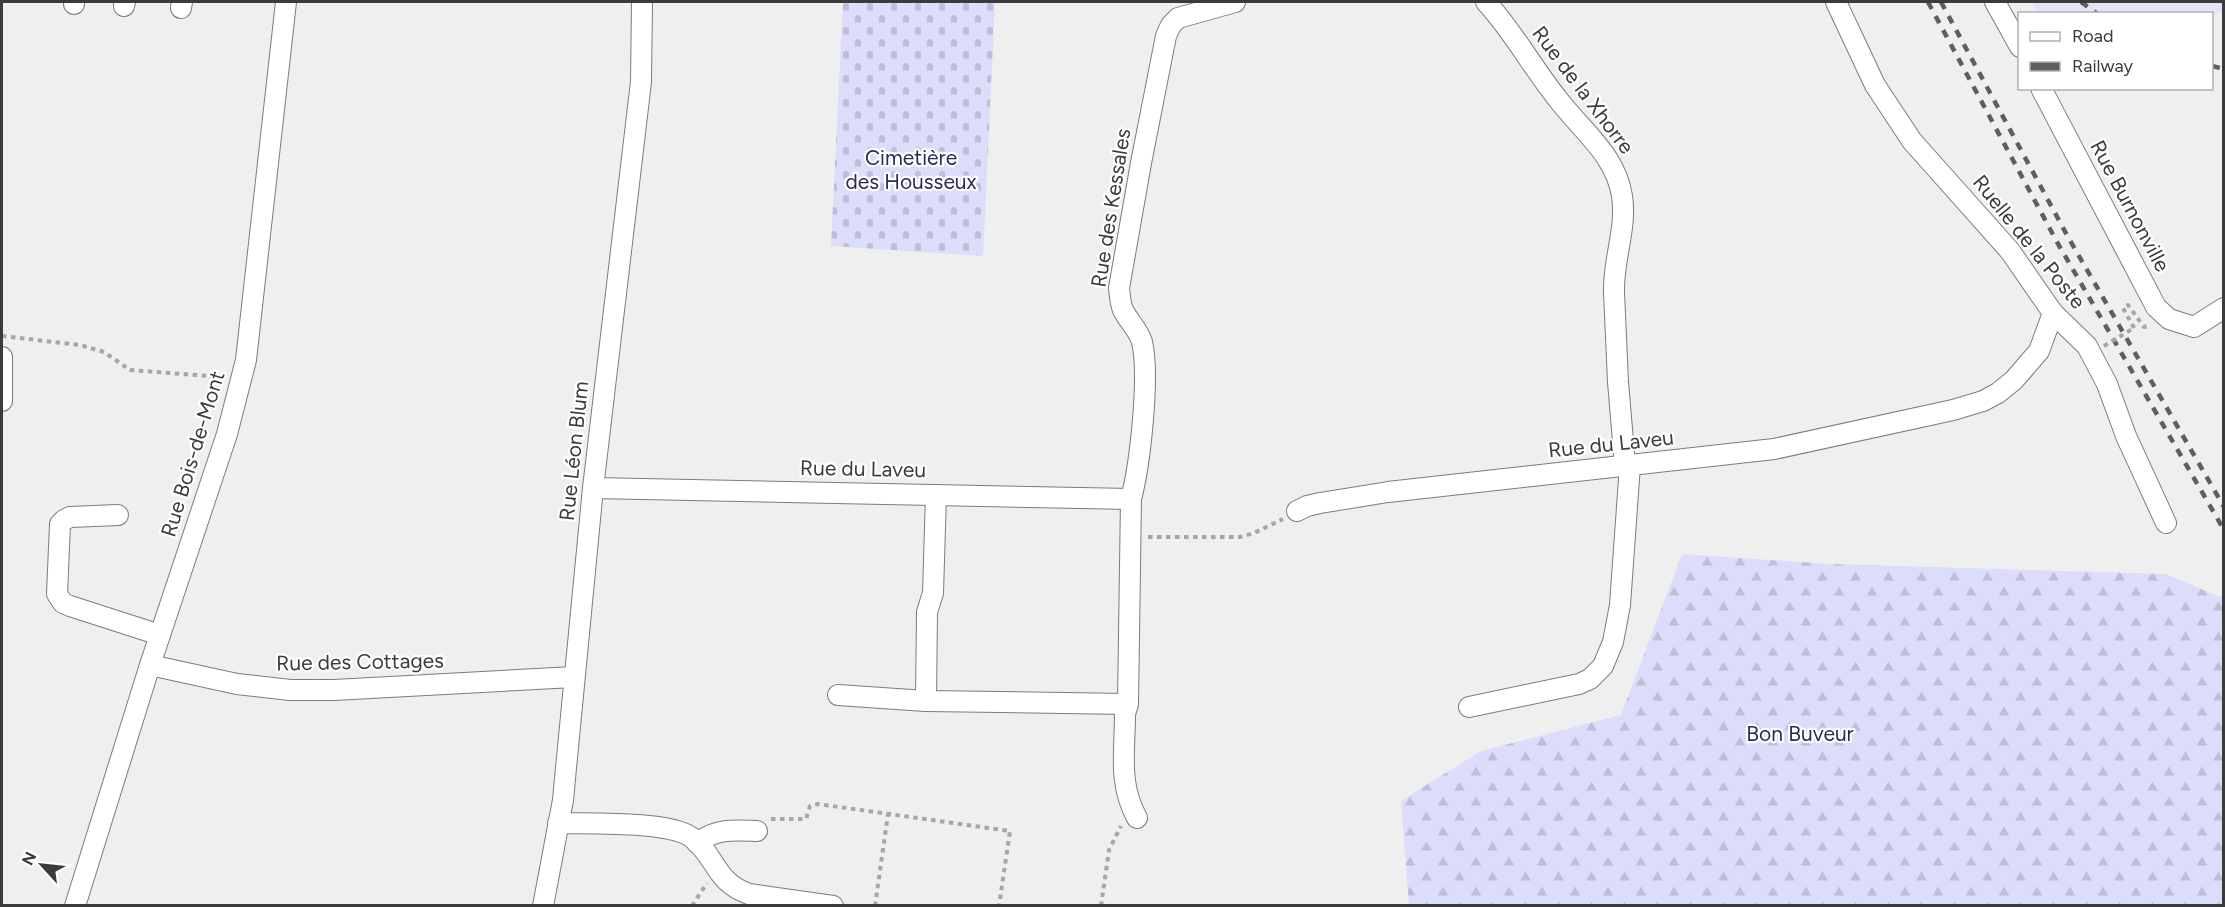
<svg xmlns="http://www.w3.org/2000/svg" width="2225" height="907" font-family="Figtree,sans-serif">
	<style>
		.industrial { fill: #e8e1f6 }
		.forest { fill: url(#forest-firs) }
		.cemetery { fill: url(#cemetery-stones) }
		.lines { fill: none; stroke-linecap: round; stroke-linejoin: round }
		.minor-casing { stroke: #7c7c7d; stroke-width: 22 }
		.path { stroke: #a6a6a6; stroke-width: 4; stroke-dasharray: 4.5 4.5; stroke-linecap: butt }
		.minor { stroke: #fff; stroke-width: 20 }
		.rail { stroke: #5e5e5f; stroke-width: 4.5; stroke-dasharray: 8 8; stroke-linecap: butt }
		.path-bridge { stroke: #a6a6a6; stroke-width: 4; stroke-dasharray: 4.5 4.5; stroke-linecap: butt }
		.labels { text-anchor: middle; stroke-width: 4.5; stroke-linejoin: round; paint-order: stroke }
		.street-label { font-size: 21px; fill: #3b3b3b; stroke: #fff }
		.park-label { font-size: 21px; fill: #2d2955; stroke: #fff }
	</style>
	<defs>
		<pattern id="forest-firs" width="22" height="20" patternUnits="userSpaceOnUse" patternTransform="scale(1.5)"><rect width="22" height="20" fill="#dcdcfb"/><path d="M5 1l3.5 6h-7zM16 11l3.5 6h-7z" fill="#bebed8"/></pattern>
		<pattern id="cemetery-stones" width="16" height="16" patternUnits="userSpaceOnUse" patternTransform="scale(1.5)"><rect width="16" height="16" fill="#dcdcfb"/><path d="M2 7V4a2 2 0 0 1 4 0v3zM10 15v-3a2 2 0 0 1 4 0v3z" fill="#bebed8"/></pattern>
	</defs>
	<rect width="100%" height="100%" fill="#efeff0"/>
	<path class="industrial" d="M 2032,2 L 2223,2 L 2223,11 L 2212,16 L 2212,14 L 2038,13 Z"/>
	<path class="forest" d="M 1682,554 L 1829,564 L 2165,574 L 2223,598 L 2223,905 L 1409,905 L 1401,801 L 1481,751 L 1621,715 Z"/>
	<path class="cemetery" d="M 843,2 L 995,2 L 983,256 L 831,246 Z"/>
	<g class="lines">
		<g class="minor-casing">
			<g id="minor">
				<path d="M 1486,2 C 1513,31 1532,67 1557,98 C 1581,130 1616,155 1622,196 C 1627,229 1613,259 1614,292 L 1618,382 L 1625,465"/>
				<path d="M 1836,2 L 1875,85 L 1912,141 L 2010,251 L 2053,313 L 2087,346 L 2107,384 L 2126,436 L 2166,523"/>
				<path d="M 1995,2 L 2020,47"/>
				<path d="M 74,4 L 74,2"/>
				<path d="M 124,6 L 125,2"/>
				<path d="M 181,8 L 182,2"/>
				<path d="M 2041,88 L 2156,307 L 2169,319 L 2194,327 L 2224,308"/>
				<path d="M 2,357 L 2,401"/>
				<path d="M 593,488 L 1131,499"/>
				<path d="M 1297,511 L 1307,506 L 1320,503 L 1388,492 L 1774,449 L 1953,410 L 1983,401 L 1998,393 L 2014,380 L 2039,351 L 2053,313"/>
				<path d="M 118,515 L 70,517 L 64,520 L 60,524 L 57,594 L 63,603 L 70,606 L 160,635"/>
				<path d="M 150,665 L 237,684 L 290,690 L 334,690 L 574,677"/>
				<path d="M 838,695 L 926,701 L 1128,704"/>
				<path d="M 926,701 L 927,612 L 933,593 L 936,495"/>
				<path d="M 1469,707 L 1579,684 L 1590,679 L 1603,666 L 1613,642 L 1620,605 L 1630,465"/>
				<path d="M 1137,818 C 1118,783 1125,752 1125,714 L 1128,704 L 1131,499 C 1140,465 1150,376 1142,342 C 1138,329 1129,322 1123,310 C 1120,303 1120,295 1119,288 L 1141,163 L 1166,36 L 1171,25 L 1178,18 L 1235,2"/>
				<path d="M 558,823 C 589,824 668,821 691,837 C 716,855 714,882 749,894 L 833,906"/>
				<path d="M 697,843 C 716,828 734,830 757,831"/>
				<path d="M 75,906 L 150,665 L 227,434 L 246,360 L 286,2"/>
				<path d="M 543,906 L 563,800 L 566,768 L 593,488 L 641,82 L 642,2"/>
			</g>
		</g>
		<g class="path">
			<path d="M 2134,328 L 2123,308 L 2128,305 L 2144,327 L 2149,326"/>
			<path d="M 2,336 L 80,345 L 104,352 L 130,370 L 222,377"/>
			<path d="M 1148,537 L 1240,537 L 1254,533 L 1283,519"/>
			<path d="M 771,819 L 806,819 L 810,806 L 818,804 L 1010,831 L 999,906"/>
			<path d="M 692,906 L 707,883"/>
			<path d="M 875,906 L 888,814"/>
			<path d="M 1101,906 L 1109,850 L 1121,826"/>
			<path d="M 1238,906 L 1239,906"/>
		</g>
		<use href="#minor" class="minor"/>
		<g class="rail">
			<path d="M 1928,2 L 2057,242 L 2224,530"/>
			<path d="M 1941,2 L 2068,237 L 2224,507"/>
			<path d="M 2081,2 L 2098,14"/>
			<path d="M 2212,66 L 2224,69"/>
		</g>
		<path class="path-bridge" d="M 2104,346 L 2134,328"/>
	</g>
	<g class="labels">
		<g class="street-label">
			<text transform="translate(1583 90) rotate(53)" y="7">Rue de la Xhorre</text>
			<text transform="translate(2130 206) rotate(62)" y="7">Rue Burnonville</text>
			<text transform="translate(1111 208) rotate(-81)" y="7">Rue des Kessales</text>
			<text transform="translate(2029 242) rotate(51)" y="7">Ruelle de la Poste</text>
			<text transform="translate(1611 444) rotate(-6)" y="7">Rue du Laveu</text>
			<text transform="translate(574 451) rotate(-84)" y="7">Rue Léon Blum</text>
			<text transform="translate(193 454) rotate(-73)" y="7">Rue Bois-de-Mont</text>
			<text transform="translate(863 469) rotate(1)" y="7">Rue du Laveu</text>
			<text transform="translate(360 662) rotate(-1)" y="7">Rue des Cottages</text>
		</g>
		<g class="park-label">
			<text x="911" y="165">Cimetière<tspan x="911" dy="24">des Housseux</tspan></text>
			<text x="1800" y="741">Bon Buveur</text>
		</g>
	</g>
	<rect width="2225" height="907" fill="none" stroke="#3b3b3b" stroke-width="6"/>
	<rect x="2018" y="12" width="195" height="78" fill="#ffffff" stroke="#b1b1b1" stroke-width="1.5"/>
	<rect x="2030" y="32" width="30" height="9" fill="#ffffff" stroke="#b1b1b1" stroke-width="1.5"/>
	<text x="2072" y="42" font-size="18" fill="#3b3b3b">Road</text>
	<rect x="2030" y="62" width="30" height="9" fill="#5e5e5f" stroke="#b1b1b1" stroke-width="1.5"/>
	<text x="2072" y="72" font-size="18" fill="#3b3b3b">Railway</text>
	<g transform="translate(42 865) rotate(297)" stroke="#ffffff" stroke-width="4.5" paint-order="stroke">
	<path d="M0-4.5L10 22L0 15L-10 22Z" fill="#3b3b3b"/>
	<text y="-9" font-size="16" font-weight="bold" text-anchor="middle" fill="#3b3b3b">N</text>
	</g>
</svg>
